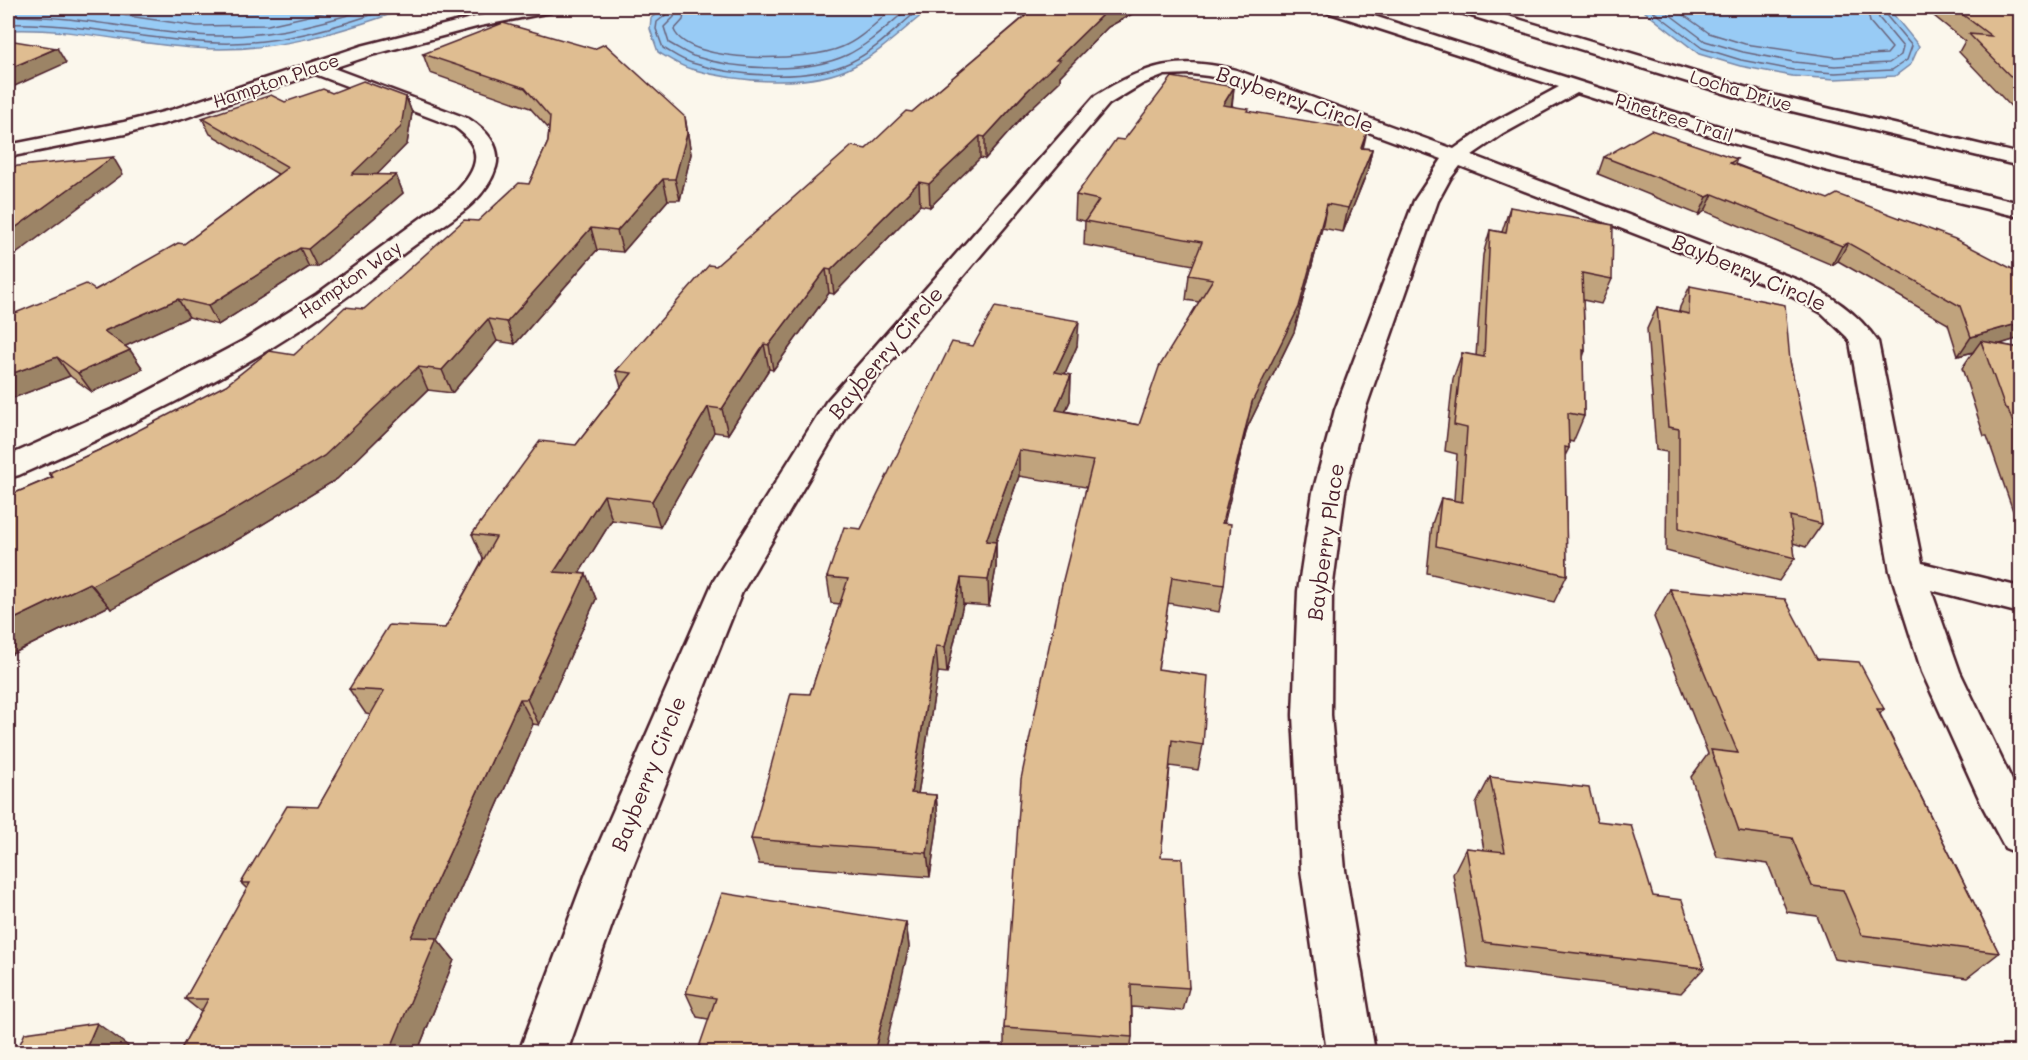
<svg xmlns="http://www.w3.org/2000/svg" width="2028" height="1060" font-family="Mali,sans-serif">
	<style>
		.water { fill: #98cbf5; stroke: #7986a4; stroke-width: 1.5 }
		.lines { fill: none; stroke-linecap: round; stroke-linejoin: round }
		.shore { stroke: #69647c; stroke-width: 1.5 }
		.minor-casing { stroke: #4a1f2b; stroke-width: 5 }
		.minor { fill: #fbf7ec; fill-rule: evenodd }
		.wall { fill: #c0a37d; stroke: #4a1f2b; stroke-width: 1.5 }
		.shaded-wall { fill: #9c8466; stroke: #4a1f2b; stroke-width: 1.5 }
		.building { fill: #dfbd91; stroke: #4a1f2b; stroke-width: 1.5 }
		.labels { text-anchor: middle; stroke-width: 4.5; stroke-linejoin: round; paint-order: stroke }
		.far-street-label { font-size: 18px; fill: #4a1f2b; stroke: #fbf7ec }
		.street-label { font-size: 21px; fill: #4a1f2b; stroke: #fbf7ec }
	</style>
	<rect width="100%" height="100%" fill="#fbf7ec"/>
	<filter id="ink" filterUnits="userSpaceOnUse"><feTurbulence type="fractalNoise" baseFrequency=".0167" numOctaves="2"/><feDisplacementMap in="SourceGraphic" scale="12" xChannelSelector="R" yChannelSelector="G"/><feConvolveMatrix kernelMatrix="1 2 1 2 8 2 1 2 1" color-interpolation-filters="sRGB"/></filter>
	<g filter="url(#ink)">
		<g class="water">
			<path d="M 8,8 L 408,8 C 339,33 269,54 194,48 C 132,44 71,27 8,30 Z"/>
			<path d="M 674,8 L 931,8 C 905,27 883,51 854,66 C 812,89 736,82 691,69 C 680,66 668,58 658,52 L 650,29 L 651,18 L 662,10 Z"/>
			<path d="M 1640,8 L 1888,8 L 1919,46 L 1911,64 L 1895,76 L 1835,79 L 1792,76 L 1740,66 L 1699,54 Z"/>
		</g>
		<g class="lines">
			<g class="shore">
				<path d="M 25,8 L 101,12 L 197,26 L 268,25 L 344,8"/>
				<path d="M 669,8 L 667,14 L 657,22 L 656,29 L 663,48 C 672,53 681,60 692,63 C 736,77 809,82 851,62 C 878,49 898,26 921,8"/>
				<path d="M 676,8 L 674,17 L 664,27 L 669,43 C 677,47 685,53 693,56 C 736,70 806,74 847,55 C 870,44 889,24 909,8"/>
				<path d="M 685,8 L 683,20 L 674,30 C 689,66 811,61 842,47 C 862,39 877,21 894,8"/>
				<path d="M 1649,8 L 1702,48 L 1741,60 L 1793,70 L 1835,73 L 1892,70 L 1907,60 L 1912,46 L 1885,14 L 1883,8"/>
				<path d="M 1661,8 L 1705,41 L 1743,52 L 1794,62 L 1835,66 L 1889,63 L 1901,55 L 1903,47 L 1879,18 L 1876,8"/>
				<path d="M 1674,8 L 1709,33 L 1745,44 L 1835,57 L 1887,54 L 1892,48 L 1870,22 L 1867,8"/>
				<path d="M 8,16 C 71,15 132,30 195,35 C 255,40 313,27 370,8"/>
				<path d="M 8,24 C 79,22 147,41 217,43 C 277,45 335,28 391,8"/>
			</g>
			<g class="minor-casing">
				<g id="minor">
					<path d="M 521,8 L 554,8 L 551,12 L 480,26 L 375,54 L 333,68 L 469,119 C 485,129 502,146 496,167 C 485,205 441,225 412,247 C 374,276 338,305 298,331 C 210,388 115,433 19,475 L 8,478 L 8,456 L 120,406 L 241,342 L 317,294 L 454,194 C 478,170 486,149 455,127 L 315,74 L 185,118 L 125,134 L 8,157 L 8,145 L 124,122 L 171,110 L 361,46 L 479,16 Z"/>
					<path d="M 1324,8 L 1349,8 L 1743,134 L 1839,160 L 2020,203 L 2020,217 L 1825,170 L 1729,142 L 1577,93 L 1503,134 L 1472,155 L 1798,280 C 1831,295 1857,312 1878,342 L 1922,563 L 2020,587 L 2020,613 L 1931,590 L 1960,672 L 2020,797 L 2020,854 L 2005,848 L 1983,807 L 1922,672 L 1890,571 L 1850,342 L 1847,337 L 1822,313 L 1780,290 L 1460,166 L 1450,179 L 1438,201 L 1365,410 L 1345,492 L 1332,591 L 1331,715 L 1345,870 L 1375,1052 L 1327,1052 L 1301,870 L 1293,715 L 1298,591 L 1313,492 L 1335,410 L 1414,201 L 1442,159 L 1224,79 L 1208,76 L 1191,74 L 1165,75 L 1142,84 L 1109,104 L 848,412 L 742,592 L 631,871 L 567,1052 L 519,1052 L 587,871 L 713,582 L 826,402 L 1095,96 C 1145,65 1177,55 1236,70 L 1454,149 L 1488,125 L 1559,87 L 1327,12 Z"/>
					<path d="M 1455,8 L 1481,8 L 1764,93 L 2020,154 L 2020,166 L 1750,101 L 1458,12 Z"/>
				</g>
			</g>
			<use href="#minor" class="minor"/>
		</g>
		<g class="wall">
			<path d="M 994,8 L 1143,8 L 1108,27 L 1060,76 L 1060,81 L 1025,114 L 985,159 L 980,158 L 930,207 L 920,205 L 834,294 L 829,293 L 773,370 L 769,369 L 728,434 L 714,432 L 660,527 L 612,520 L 579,573 L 586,574 L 596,599 L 539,725 L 533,724 L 438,940 L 454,960 L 417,1053 L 179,1053 L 201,1012 L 185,999 L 247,889 L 241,883 L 318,807 L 371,715 L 366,714 L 349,689 L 445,628 L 483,559 L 472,534 L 576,445 L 621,387 L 616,371 L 716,266 L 866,149 L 912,112 L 1025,16 Z"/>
			<path d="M 1924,8 L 2020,8 L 2020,116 L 1959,52 L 1965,41 Z"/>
			<path d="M 423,54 L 685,117 L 691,154 L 680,200 L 668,200 L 623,252 L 597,250 L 515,344 L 497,341 L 452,393 L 428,390 L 337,479 L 242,537 L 111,609 L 109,606 L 8,656 L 8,496 L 52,477 L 49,473 L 108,446 L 294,355 L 364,309 L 478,221 L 529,184 L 548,142 L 549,129 L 530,108 L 430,73 Z"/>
			<path d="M 1234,87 L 1232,106 L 1363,148 L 1372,149 L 1367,172 L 1343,232 L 1322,228 L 1294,332 L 1247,428 L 1224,523 L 1224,585 L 1219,612 L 1168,603 L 1158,669 L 1203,745 L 1198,770 L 1170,766 L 1161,857 L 1189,988 L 1183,1011 L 1132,1007 L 1132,1037 L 1130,1053 L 1042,1053 L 1004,1050 L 1004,1028 L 1086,487 L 1019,476 L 996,542 L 996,568 L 989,606 L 963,604 L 947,673 L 938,672 L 918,794 L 936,795 L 938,820 L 930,877 L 759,864 L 751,839 L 810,694 L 840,604 L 831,603 L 827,577 L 861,529 L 973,346 L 1077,346 L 1065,374 L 1071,375 L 1070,401 L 1065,411 L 1139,425 L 1199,302 L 1186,300 L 1189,275 L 1194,265 L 1084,245 L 1085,221 L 1075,219 L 1076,195 L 1124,140 Z"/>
			<path d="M 332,93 L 406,97 L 412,113 L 407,144 L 376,175 L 396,175 L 403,193 L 317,267 L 309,267 L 218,325 L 189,317 L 125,346 L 130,350 L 143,369 L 92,392 L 70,376 L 8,400 L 8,316 L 95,290 L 184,244 L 278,174 L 210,134 L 202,118 Z"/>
			<path d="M 1604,157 L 1737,159 L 1735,164 L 2020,273 L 2020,338 L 1999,344 L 2020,348 L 2020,531 L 1987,436 L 1984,436 L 1962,368 L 1973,352 L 1958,356 L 1948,324 L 1838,261 L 1832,265 L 1705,211 L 1699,215 L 1598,174 Z"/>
			<path d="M 1510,207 L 1612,279 L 1601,304 L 1583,300 L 1585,351 L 1583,357 L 1584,416 L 1573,442 L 1569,441 L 1569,448 L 1565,456 L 1567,575 L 1554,602 L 1427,573 L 1432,524 L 1441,498 L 1454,500 L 1457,454 L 1445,451 L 1453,379 L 1462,353 L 1476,356 L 1483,255 L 1490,230 L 1502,232 Z"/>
			<path d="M 1690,286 L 1790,361 L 1822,524 L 1806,547 L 1793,543 L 1795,558 L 1779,581 L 1666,551 L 1667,452 L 1656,450 L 1647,329 L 1657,307 L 1679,312 L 1680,307 Z"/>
			<path d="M 1670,589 L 1817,659 L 1884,709 L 1880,714 L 1999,953 L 1967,978 L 1834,959 L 1817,916 L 1787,912 L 1768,864 L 1717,857 L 1691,777 L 1708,754 L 1654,617 Z"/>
			<path d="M 1490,777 L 1597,821 L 1704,968 L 1681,993 L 1468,967 L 1453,874 L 1466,848 L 1484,850 L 1476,804 Z"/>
			<path d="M 906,922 L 909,947 L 708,1019 L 697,1017 L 686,993 Z"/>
		</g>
		<g class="shaded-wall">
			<path d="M 1109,8 L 1143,8 L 1108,27 L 1060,76 L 1060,81 L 1025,114 L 985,159 L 985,137 L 1056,60 Z"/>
			<path d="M 57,48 L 66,63 L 8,89 L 8,69 Z"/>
			<path d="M 1234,87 L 1231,109 L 1223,105 Z"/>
			<path d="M 406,97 L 412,113 L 407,144 L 360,192 L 352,174 Z"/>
			<path d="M 685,117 L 691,154 L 680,200 L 675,179 Z"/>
			<path d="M 1367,131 L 1362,153 L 1361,148 Z"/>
			<path d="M 980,136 L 980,158 L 930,207 L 929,184 Z"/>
			<path d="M 1372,149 L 1367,172 L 1343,232 L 1348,208 Z"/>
			<path d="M 113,157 L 123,174 L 8,260 L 8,233 Z"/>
			<path d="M 396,175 L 403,193 L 317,267 L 308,249 Z"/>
			<path d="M 663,179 L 668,200 L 623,252 L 617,231 Z"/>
			<path d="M 919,182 L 920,205 L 834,294 L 831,270 Z"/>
			<path d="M 1713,194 L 1705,211 L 1699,215 L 1707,197 Z"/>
			<path d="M 1327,204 L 1322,228 L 1294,332 L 1247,428 L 1218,549 L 1222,523 L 1252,402 Z"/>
			<path d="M 591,228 L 597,250 L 515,344 L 507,322 Z"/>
			<path d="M 1848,243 L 1838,261 L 1832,265 L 1842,246 Z"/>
			<path d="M 300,248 L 309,267 L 218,325 L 208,306 Z"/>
			<path d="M 826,269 L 829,293 L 773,370 L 769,345 Z"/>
			<path d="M 178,299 L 189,317 L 117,350 L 104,331 Z"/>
			<path d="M 488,319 L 497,341 L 452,393 L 442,370 Z"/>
			<path d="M 1079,321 L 1077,346 L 1054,398 L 1055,372 Z"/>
			<path d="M 2020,323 L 2020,338 L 1984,349 L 1981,341 L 1973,352 L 1958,356 L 1971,337 Z"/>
			<path d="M 764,344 L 769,369 L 728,434 L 722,409 Z"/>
			<path d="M 130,350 L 143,369 L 92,392 L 78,373 Z"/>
			<path d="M 57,357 L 70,376 L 8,400 L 8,375 Z"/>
			<path d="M 418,367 L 428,390 L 337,479 L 242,537 L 111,609 L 92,585 Z"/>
			<path d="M 1071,375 L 1070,401 L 1055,435 L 1056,410 Z"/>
			<path d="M 708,407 L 714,432 L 660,527 L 652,501 Z"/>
			<path d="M 1019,450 L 1019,476 L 987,567 L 986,541 Z"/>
			<path d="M 604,495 L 612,520 L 564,598 L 554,572 Z"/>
			<path d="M 996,542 L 996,568 L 989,606 L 988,580 Z"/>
			<path d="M 586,574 L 596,599 L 539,725 L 527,699 Z"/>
			<path d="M 961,578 L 963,604 L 947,673 L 945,647 Z"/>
			<path d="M 89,583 L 109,606 L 8,656 L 8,622 Z"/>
			<path d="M 936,646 L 938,672 L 914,818 L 911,793 Z"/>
			<path d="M 520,699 L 533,724 L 438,940 L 454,960 L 417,1053 L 392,1053 L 390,1050 L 411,937 Z"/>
			<path d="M 936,795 L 938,820 L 930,877 L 927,853 Z"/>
			<path d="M 906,922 L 909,947 L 884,1053 L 874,1053 Z"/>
			<path d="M 97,1023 L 128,1046 L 125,1053 L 84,1053 Z"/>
			<path d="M 332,1048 L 337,1053 L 330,1053 Z"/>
		</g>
		<g class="building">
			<path d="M 1035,8 L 1109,8 L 1056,60 L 1060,60 L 1026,92 L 985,137 L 980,136 L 929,184 L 919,182 L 831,270 L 826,269 L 769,345 L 764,344 L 722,409 L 708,407 L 652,501 L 604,495 L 554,572 L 586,574 L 527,699 L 520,699 L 411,937 L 437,938 L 390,1050 L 332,1048 L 330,1053 L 179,1053 L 208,999 L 185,999 L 250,883 L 241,883 L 287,806 L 318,807 L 384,691 L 349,689 L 389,625 L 445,628 L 496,537 L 472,534 L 540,441 L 576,445 L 632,373 L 616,371 L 709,265 L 716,266 L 852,146 L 866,149 L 906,111 L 912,112 Z"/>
			<path d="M 1954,8 L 2020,8 L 2020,86 L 1969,34 L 1991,36 Z"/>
			<path d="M 503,23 L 594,49 L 605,44 L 685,117 L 687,134 L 675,179 L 663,179 L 617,231 L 591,228 L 507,322 L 488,319 L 442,370 L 418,367 L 324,456 L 227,514 L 92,585 L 89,583 L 8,622 L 8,496 L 53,477 L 49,473 L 108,446 L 226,385 L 269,351 L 294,355 L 345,307 L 364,309 L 464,220 L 478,221 L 519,183 L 529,184 L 548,142 L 550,117 L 525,88 L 423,54 Z"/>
			<path d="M 8,40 L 57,48 L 8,69 Z"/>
			<path d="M 1172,77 L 1234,87 L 1223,105 L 1249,109 L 1247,111 L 1367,131 L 1361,148 L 1372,149 L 1348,208 L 1327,204 L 1299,307 L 1252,402 L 1222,523 L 1231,524 L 1224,585 L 1172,577 L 1158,669 L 1208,676 L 1203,745 L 1172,740 L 1161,857 L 1182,858 L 1189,988 L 1131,984 L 1132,1037 L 1004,1028 L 1021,779 L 1063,580 L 1093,461 L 1019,450 L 986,541 L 996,542 L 988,580 L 961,578 L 945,647 L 936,646 L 911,793 L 936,795 L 927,853 L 751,839 L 791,693 L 810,694 L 848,579 L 827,577 L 844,527 L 861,529 L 952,342 L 973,346 L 995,307 L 1079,321 L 1055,372 L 1071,375 L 1056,410 L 1139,425 L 1159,367 L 1213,279 L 1189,275 L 1202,242 L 1085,221 L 1099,200 L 1076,195 L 1116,139 L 1124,140 Z"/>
			<path d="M 363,81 L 406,97 L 401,127 L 352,174 L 396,175 L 308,249 L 300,248 L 208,306 L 178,299 L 104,331 L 130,350 L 78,373 L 57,357 L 8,375 L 8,316 L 86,284 L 95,290 L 178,243 L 184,244 L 288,167 L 202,118 L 271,95 L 285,102 L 323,89 L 332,93 Z"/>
			<path d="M 1651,130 L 1737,159 L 1730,163 L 1828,199 L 1837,194 L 1955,239 L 2020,273 L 2020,323 L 1971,337 L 1960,306 L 1848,243 L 1842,246 L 1713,194 L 1707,197 L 1604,157 Z"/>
			<path d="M 113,157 L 8,233 L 8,167 Z"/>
			<path d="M 1510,207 L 1613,225 L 1612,279 L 1582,273 L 1585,351 L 1583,350 L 1584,416 L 1568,413 L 1569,448 L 1565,447 L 1567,575 L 1436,546 L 1441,498 L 1462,502 L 1467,428 L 1454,425 L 1462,353 L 1484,357 L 1490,230 L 1506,233 Z"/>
			<path d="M 1690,286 L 1785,305 L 1790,361 L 1816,484 L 1822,524 L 1790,516 L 1795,558 L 1679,528 L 1679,429 L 1668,427 L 1657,307 L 1689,314 Z"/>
			<path d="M 1981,341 L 2020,348 L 2020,442 L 2008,409 L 2005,408 Z"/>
			<path d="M 1670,589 L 1785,599 L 1817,659 L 1859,662 L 1884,709 L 1877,709 L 1999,953 L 1862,935 L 1843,890 L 1812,886 L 1792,838 L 1739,831 L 1711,750 L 1738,753 Z"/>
			<path d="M 1490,777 L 1589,788 L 1597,821 L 1631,825 L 1653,896 L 1682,900 L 1704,968 L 1483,942 L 1466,848 L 1505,852 Z"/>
			<path d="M 722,893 L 906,922 L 874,1053 L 697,1053 L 716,998 L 686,993 Z"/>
			<path d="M 97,1023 L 84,1053 L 16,1053 L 25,1033 Z"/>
		</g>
	</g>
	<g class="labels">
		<g class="far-street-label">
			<text transform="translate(276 81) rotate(-19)" y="6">Hampton Place</text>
			<text transform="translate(1741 91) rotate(16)" y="6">Locha Drive</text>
			<text transform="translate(1674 118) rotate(18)" y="6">Pinetree Trail</text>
			<text transform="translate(350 280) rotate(-35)" y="6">Hampton Way</text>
		</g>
		<g class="street-label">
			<text transform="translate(1295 100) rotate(19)" y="7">Bayberry Circle</text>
			<text transform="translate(1749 273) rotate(23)" y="7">Bayberry Circle</text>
			<text transform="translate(886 353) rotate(-50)" y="7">Bayberry Circle</text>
			<text transform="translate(1326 542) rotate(-82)" y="7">Bayberry Place</text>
			<text transform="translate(649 774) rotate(-68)" y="7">Bayberry Circle</text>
		</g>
	</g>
	<rect width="2028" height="1060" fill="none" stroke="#fbf7ec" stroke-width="30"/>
	<rect x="15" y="15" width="1998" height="1030" fill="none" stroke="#4a1f2b" stroke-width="2" filter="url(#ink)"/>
</svg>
